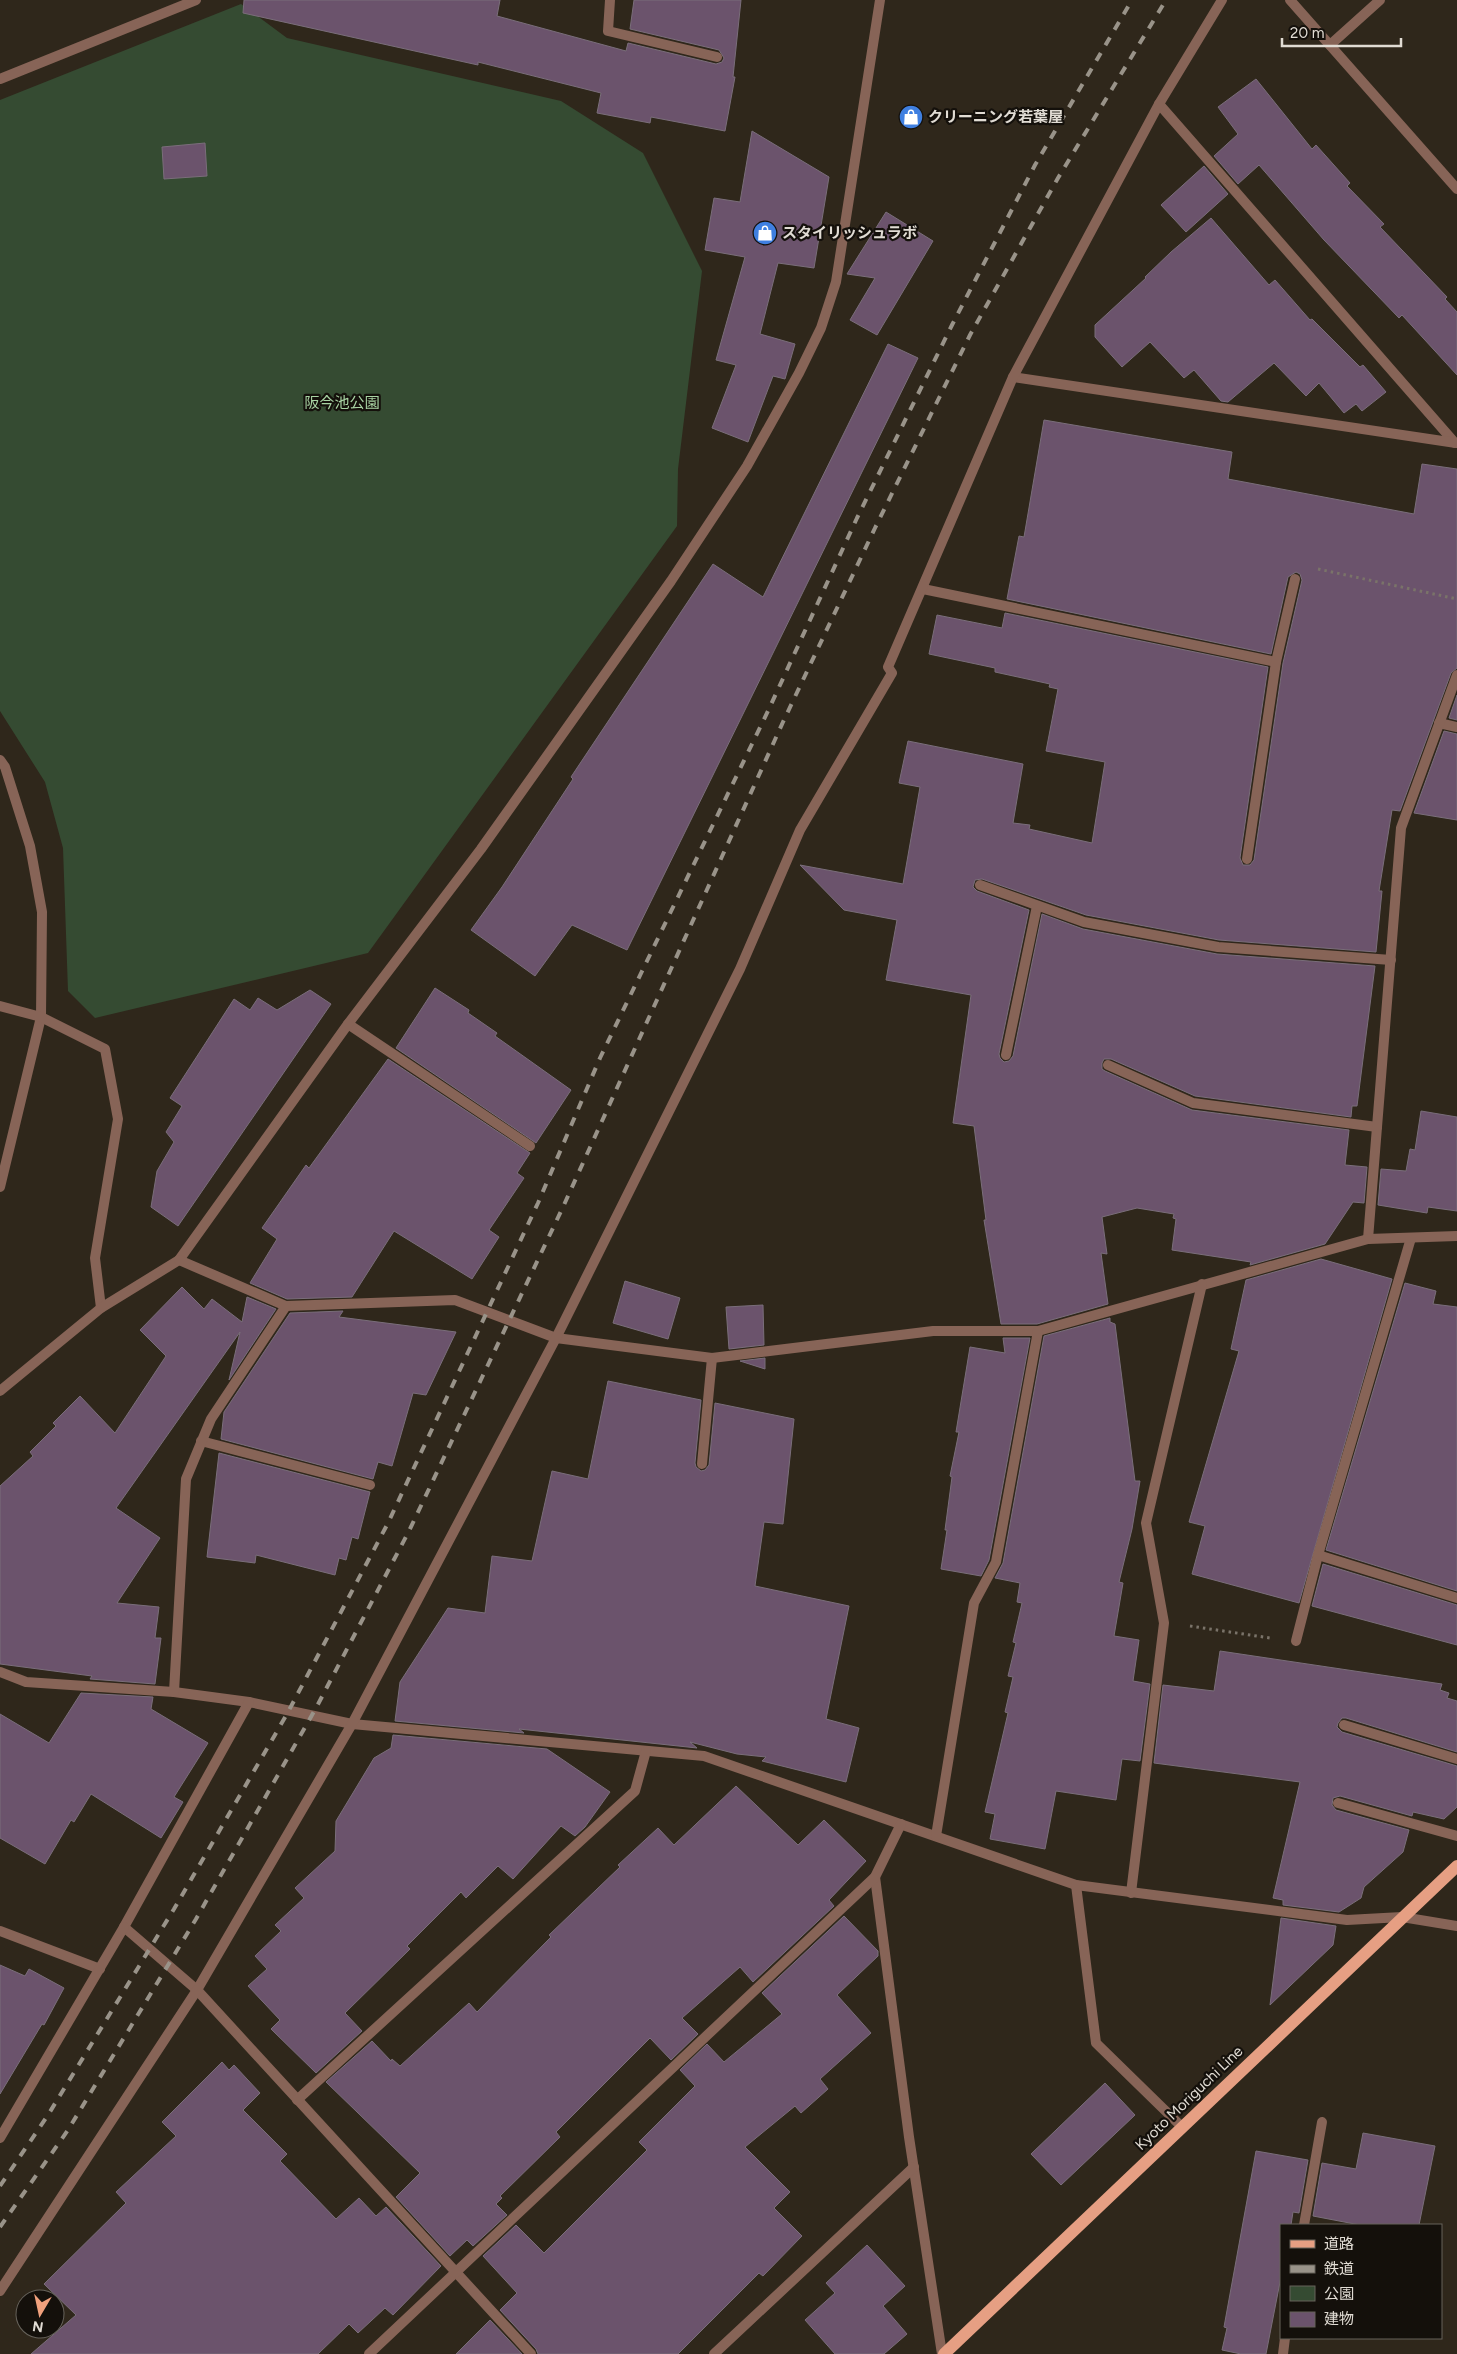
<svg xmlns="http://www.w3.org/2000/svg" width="1457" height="2354" font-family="Figtree,'Noto Sans JP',sans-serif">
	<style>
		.green { fill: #354b32 }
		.building { fill: #6b536c; stroke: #7a6e7a }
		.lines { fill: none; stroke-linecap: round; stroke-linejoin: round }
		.path { stroke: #7a7369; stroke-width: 3; stroke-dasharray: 2.5 4; stroke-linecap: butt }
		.lane { stroke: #876457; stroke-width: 10 }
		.street { stroke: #876457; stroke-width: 10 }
		.primary { stroke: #e69f83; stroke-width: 12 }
		.rail { stroke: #999389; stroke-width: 4; stroke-dasharray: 9 9; stroke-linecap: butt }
		.labels { text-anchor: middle; stroke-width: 4.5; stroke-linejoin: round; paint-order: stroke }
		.poi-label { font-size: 15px; font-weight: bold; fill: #e1dcd4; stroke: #14100b; text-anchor: start }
		.park-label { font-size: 15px; fill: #a8d3a3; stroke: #14100b }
		.street-label { font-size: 15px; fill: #e1dcd4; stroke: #14100b }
	</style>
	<rect width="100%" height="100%" fill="#2f271b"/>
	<path class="green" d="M 241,4 L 287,38 L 561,101 L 643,153 L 702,271 L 678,469 L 677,526 L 368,953 L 95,1018 L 68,991 L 63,848 L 45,782 L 0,711 L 0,100 Z"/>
	<g class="building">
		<path d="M 244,0 L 500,0 L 497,16 L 626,51 L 628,43 L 716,64 L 722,62 L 724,58 L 719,50 L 630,29 L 634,0 L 741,0 L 733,77 L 735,77 L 725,131 L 651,117 L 650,123 L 597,113 L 601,93 L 478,62 L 478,65 L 243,13 Z"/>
		<path d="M 1256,79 L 1312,149 L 1316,145 L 1350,183 L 1347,186 L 1384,224 L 1380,227 L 1447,297 L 1445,299 L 1457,312 L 1457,375 L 1402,315 L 1399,318 L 1324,240 L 1259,165 L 1238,184 L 1214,156 L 1238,134 L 1218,107 Z"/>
		<path d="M 752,131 L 829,177 L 814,268 L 778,263 L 760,334 L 795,344 L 785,379 L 773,376 L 748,442 L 712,428 L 736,365 L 716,360 L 745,257 L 705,250 L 714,198 L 740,202 Z"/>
		<path d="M 205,143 L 207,176 L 164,179 L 162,147 Z"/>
		<path d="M 1204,166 L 1228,194 L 1186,232 L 1161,205 Z"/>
		<path d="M 886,212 L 933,241 L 877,335 L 850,320 L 875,278 L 847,274 Z"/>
		<path d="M 1211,218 L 1269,285 L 1275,280 L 1310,320 L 1312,319 L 1360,367 L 1363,365 L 1386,392 L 1362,411 L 1356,404 L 1344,413 L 1319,383 L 1306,396 L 1274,363 L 1228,402 L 1221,401 L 1194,370 L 1184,378 L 1150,342 L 1122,367 L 1095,337 L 1095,325 L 1146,278 L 1145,277 L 1171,252 Z"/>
		<path d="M 888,344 L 918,358 L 627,950 L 572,925 L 535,976 L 471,930 L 502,887 L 573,779 L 571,777 L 713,564 L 763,597 Z"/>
		<path d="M 1044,420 L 1232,452 L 1228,479 L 1414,514 L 1422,464 L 1457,469 L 1457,668 L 1451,673 L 1400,811 L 1392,810 L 1379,891 L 1382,891 L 1376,952 L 1219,940 L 1086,915 L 982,879 L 975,880 L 973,887 L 977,891 L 1029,910 L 999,1054 L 1000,1058 L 1004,1062 L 1009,1061 L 1013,1056 L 1042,914 L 1083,929 L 1217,954 L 1375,966 L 1357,1106 L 1352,1106 L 1351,1117 L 1195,1096 L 1111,1059 L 1104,1059 L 1102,1063 L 1102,1069 L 1105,1071 L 1192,1110 L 1349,1130 L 1345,1165 L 1367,1167 L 1364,1203 L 1353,1202 L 1325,1244 L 1250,1265 L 1251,1262 L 1172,1250 L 1176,1219 L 1173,1218 L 1174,1214 L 1137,1208 L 1102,1217 L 1107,1254 L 1101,1253 L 1108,1304 L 1037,1324 L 1001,1324 L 984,1220 L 986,1220 L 974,1126 L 953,1123 L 971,995 L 886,980 L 897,920 L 844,910 L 800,865 L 903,884 L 920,787 L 899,783 L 908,741 L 1023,764 L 1013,823 L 1030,825 L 1029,829 L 1092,843 L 1105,762 L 1046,751 L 1058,689 L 1049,687 L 1050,684 L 995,672 L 995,668 L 929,654 L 937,615 L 1002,628 L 1005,613 L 1268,667 L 1240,858 L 1243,865 L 1250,865 L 1254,860 L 1283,663 L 1302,580 L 1300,574 L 1296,572 L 1288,577 L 1271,654 L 1007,599 L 1019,536 L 1024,537 Z"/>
		<path d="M 1457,695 L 1457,720 L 1449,718 Z"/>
		<path d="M 1444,731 L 1457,734 L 1457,820 L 1414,813 Z"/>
		<path d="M 435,988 L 469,1010 L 468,1013 L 497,1033 L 495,1036 L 571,1090 L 536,1143 L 396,1048 Z"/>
		<path d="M 310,990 L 331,1004 L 178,1226 L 151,1207 L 157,1171 L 174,1142 L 166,1132 L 182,1106 L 170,1098 L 234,999 L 250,1010 L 258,998 L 277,1010 Z"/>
		<path d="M 388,1059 L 530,1153 L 517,1173 L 524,1178 L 489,1230 L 499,1237 L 472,1279 L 394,1231 L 352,1297 L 287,1299 L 250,1283 L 277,1239 L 262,1228 L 306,1165 L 309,1168 Z"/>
		<path d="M 1421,1111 L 1457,1117 L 1457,1211 L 1428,1207 L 1427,1213 L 1378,1205 L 1381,1169 L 1406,1171 L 1410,1149 L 1415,1150 Z"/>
		<path d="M 1321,1259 L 1392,1279 L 1299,1603 L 1192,1574 L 1205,1526 L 1189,1522 L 1239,1351 L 1231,1349 L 1246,1280 Z"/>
		<path d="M 625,1281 L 680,1298 L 668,1339 L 613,1323 Z"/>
		<path d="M 1405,1283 L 1436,1291 L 1433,1304 L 1457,1307 L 1457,1591 L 1326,1550 Z"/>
		<path d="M 182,1287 L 204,1309 L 212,1299 L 242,1322 L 247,1297 L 276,1309 L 229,1380 L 240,1332 L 116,1508 L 160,1538 L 117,1603 L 159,1607 L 155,1638 L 161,1638 L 155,1684 L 90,1679 L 92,1676 L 0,1664 L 0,1486 L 33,1456 L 30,1452 L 56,1426 L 53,1423 L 80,1396 L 115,1433 L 166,1356 L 140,1330 Z"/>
		<path d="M 763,1305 L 764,1345 L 729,1349 L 726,1307 Z"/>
		<path d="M 343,1311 L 339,1317 L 456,1332 L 426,1395 L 413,1393 L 392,1466 L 378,1462 L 373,1479 L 221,1439 L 224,1412 L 290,1313 Z"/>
		<path d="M 1110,1318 L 1110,1322 L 1115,1324 L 1135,1481 L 1140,1481 L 1132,1529 L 1119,1582 L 1123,1583 L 1114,1636 L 1139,1640 L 1133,1681 L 1150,1684 L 1140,1761 L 1122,1759 L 1116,1800 L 1056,1791 L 1045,1849 L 990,1839 L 995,1814 L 985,1812 L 1008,1713 L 1005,1712 L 1013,1677 L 1008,1676 L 1016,1643 L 1013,1642 L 1022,1603 L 1017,1602 L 1020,1583 L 995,1578 L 1003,1563 L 1044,1336 Z"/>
		<path d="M 1003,1338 L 1030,1338 L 989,1560 L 981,1576 L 941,1569 L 947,1530 L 945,1530 L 952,1477 L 950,1476 L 959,1432 L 956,1432 L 970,1347 L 1005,1353 Z"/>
		<path d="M 765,1358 L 765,1369 L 740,1361 Z"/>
		<path d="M 608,1381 L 701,1400 L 695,1463 L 696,1467 L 701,1471 L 705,1470 L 709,1465 L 715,1403 L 794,1419 L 783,1524 L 764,1522 L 755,1586 L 849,1606 L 826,1719 L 859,1728 L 846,1782 L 762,1761 L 766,1757 L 737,1754 L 690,1742 L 697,1748 L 519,1729 L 524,1733 L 395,1721 L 400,1682 L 448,1608 L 485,1613 L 492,1556 L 532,1561 L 552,1471 L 588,1479 Z"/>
		<path d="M 219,1453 L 370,1492 L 358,1539 L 352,1537 L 346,1560 L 339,1558 L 335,1575 L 256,1555 L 255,1563 L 207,1557 Z"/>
		<path d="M 1323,1564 L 1457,1605 L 1457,1645 L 1312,1606 Z"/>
		<path d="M 1220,1651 L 1442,1684 L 1440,1690 L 1449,1693 L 1447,1698 L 1457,1701 L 1457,1752 L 1346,1718 L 1342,1718 L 1338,1723 L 1337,1727 L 1342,1732 L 1457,1766 L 1457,1807 L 1444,1819 L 1413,1812 L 1412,1816 L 1340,1796 L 1333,1798 L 1332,1805 L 1336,1810 L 1409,1830 L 1403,1852 L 1364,1887 L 1361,1898 L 1339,1912 L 1283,1905 L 1283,1900 L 1273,1898 L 1300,1782 L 1154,1763 L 1163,1685 L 1214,1691 Z"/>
		<path d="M 81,1693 L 153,1697 L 151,1709 L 208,1743 L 174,1797 L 183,1802 L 161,1838 L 91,1794 L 74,1822 L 71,1820 L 45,1864 L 0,1838 L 0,1714 L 49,1743 Z"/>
		<path d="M 393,1735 L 547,1749 L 610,1792 L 585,1827 L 575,1836 L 561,1826 L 513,1879 L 498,1866 L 466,1898 L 461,1892 L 407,1946 L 410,1949 L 345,2013 L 362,2031 L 316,2073 L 271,2029 L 280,2020 L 248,1986 L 267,1969 L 255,1956 L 281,1931 L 275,1925 L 304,1898 L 295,1888 L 335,1851 L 336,1821 L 374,1758 L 391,1748 Z"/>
		<path d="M 736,1786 L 798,1845 L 824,1820 L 866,1861 L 829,1900 L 834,1906 L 753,1982 L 740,1967 L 682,2018 L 698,2034 L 671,2060 L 650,2038 L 556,2132 L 560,2137 L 500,2196 L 502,2198 L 496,2204 L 507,2215 L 473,2246 L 467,2240 L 450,2256 L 396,2197 L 420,2173 L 326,2082 L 372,2041 L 391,2061 L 392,2059 L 400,2066 L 469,2003 L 477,2012 L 551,1937 L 549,1935 L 620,1867 L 618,1865 L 658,1828 L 674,1845 Z"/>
		<path d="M 844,1916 L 878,1951 L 878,1956 L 837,1995 L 871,2033 L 820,2079 L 828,2089 L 801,2113 L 795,2106 L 745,2147 L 790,2192 L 774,2208 L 802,2236 L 763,2276 L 759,2273 L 678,2354 L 538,2354 L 536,2349 L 500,2310 L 517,2293 L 483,2256 L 516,2225 L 544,2253 L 647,2150 L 639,2142 L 695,2086 L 680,2070 L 707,2044 L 724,2062 L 782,2014 L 762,1993 Z"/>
		<path d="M 1281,1918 L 1336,1926 L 1333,1945 L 1270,2005 Z"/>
		<path d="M 0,1965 L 25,1976 L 29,1969 L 64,1988 L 44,2025 L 42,2024 L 0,2094 Z"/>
		<path d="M 222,2062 L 229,2070 L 234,2065 L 260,2093 L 243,2110 L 287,2154 L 280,2161 L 336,2219 L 359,2198 L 376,2216 L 386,2207 L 441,2266 L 393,2315 L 385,2308 L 358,2333 L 349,2324 L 318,2354 L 31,2354 L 76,2315 L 44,2284 L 126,2203 L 116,2192 L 176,2136 L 162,2122 Z"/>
		<path d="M 1105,2083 L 1135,2115 L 1061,2185 L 1031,2154 Z"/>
		<path d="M 1363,2133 L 1435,2146 L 1419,2225 L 1360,2225 L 1313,2216 L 1322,2163 L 1356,2169 Z"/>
		<path d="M 1256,2151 L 1308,2160 L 1299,2213 L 1293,2212 L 1291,2225 L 1281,2225 L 1281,2277 L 1266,2354 L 1241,2354 L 1222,2350 L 1227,2328 L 1224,2327 Z"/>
		<path d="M 867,2245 L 905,2286 L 883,2306 L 907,2334 L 884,2354 L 835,2354 L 805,2320 L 835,2293 L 826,2283 Z"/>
		<path d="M 490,2320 L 522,2354 L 456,2354 Z"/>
	</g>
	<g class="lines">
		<g class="path">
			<path d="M 1318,569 L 1457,599"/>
			<path d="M 1190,1626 L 1270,1638"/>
		</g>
		<g class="lane">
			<path d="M 1290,0 L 1457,189"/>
			<path d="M 1330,45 L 1380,0"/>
			<path d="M 1439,723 L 1457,727"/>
			<path d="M 348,1024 L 530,1146"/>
			<path d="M 1006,1055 L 1037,906"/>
			<path d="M 1108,1065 L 1193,1103 L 1377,1127"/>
			<path d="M 201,1441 L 370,1485"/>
			<path d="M 702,1464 L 712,1358"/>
			<path d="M 1296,1641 L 1318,1555"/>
			<path d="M 1344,1725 L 1457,1759"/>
			<path d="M 1338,1803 L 1457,1836"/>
			<path d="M 0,1931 L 100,1969"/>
			<path d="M 1304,2225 L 1322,2122"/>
			<path d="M 1283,2354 L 1285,2338"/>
		</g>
		<g class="street">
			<path d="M 610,0 L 608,31 L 717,57"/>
			<path d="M 0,79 L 196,0"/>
			<path d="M 1159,104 L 1455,443"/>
			<path d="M 1013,377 L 1456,443"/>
			<path d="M 923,589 L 1276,662"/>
			<path d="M 0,760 L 5,767 L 30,846 L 42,912 L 41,1017 L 0,1187"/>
			<path d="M 1247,859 L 1276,662 L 1295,579"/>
			<path d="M 980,885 L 1084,922 L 1218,947 L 1391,960"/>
			<path d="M 0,1006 L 41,1017 L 105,1049 L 118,1119 L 95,1258 L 101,1308"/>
			<path d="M 1411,1238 L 1318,1555 L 1457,1598"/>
			<path d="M 1368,1239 L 1401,828 L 1457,675"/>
			<path d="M 286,1306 L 455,1300 L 556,1338 L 712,1358 L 933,1331 L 1038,1331 L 1368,1239 L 1457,1236"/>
			<path d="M 0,1391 L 101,1308 L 179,1260 L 348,1024 L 481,849 L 671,581 L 747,466 L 799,373 L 821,328 L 836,282 L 880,0"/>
			<path d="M 0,1672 L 26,1682 L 174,1692 L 249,1702 L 352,1724 L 704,1756 L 1076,1885 L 1347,1920 L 1402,1917 L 1457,1926"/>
			<path d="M 174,1692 L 186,1479 L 211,1419 L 286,1306 L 179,1260"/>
			<path d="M 249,1702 L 124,1927 L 197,1990 L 531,2354"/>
			<path d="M 936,1836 L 974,1603 L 996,1562 L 1038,1331"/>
			<path d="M 875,1877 L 909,2137 L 942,2354"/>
			<path d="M 1076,1885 L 1096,2043 L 1182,2127"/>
			<path d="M 1131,1893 L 1164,1623 L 1146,1523 L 1202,1284"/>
			<path d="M 297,2100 L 635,1791 L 646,1751"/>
			<path d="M 0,2138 L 124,1927"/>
			<path d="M 0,2291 L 197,1990 L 352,1724 L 556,1338 L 740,969 L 800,830 L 892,673 L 888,667 L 1013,377 L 1159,104 L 1222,0"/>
			<path d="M 369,2354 L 875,1877 L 901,1824"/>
			<path d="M 714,2354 L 914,2167"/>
		</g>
		<path class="primary" d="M 944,2354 L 1457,1866"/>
		<g class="rail">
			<path d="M 0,2186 L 48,2115 L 174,1909 L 287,1714 L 388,1523 L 538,1203 L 600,1058 L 768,711 L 857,518 L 952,325 L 1035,165 L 1132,0"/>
			<path d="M 0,2227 L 68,2130 L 196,1919 L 316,1708 L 409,1531 L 563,1207 L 783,722 L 875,528 L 970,335 L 1058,178 L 1166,0"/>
		</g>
	</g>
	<defs>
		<g id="shop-disc" transform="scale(1.25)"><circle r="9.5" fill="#3f7fe0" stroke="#14100b"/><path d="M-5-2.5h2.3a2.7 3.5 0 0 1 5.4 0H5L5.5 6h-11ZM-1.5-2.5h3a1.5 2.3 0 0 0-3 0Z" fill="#fff"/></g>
	</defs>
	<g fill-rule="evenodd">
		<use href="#shop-disc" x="911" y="117"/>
		<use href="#shop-disc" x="765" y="233"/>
	</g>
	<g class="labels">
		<g class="poi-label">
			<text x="928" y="122">クリーニング若葉屋</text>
			<text x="782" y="238">スタイリッシュラボ</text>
		</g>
		<g class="park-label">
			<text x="342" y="408">阪今池公園</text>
		</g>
		<g class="street-label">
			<text transform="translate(1189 2098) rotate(-44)" y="5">Kyoto Moriguchi Line</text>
		</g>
	</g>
	<rect x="1280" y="2224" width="162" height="115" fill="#14100b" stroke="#66625b"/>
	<rect x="1290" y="2240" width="25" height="8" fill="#e69f83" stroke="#66625b"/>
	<text x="1324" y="2249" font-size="15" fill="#e1dcd4">道路</text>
	<rect x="1290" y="2265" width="25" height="8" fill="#999389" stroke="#66625b"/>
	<text x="1324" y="2274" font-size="15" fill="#e1dcd4">鉄道</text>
	<rect x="1290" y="2286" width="25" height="15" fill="#354b32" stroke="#66625b"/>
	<text x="1324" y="2299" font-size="15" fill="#e1dcd4">公園</text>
	<rect x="1290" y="2312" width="25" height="15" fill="#6b536c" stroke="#66625b"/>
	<text x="1324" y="2324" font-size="15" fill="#e1dcd4">建物</text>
	<g transform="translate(40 2314) rotate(189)"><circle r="24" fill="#14100b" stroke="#66625b"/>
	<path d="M0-4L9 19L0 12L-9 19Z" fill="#f1a17d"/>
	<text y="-8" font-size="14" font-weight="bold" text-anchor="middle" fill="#e1dcd4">N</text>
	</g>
	<path d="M1282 38v8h119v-8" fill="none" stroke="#e1dcd4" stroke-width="2.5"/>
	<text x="1290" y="38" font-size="15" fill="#e1dcd4" stroke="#14100b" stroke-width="4" paint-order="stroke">20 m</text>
</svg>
